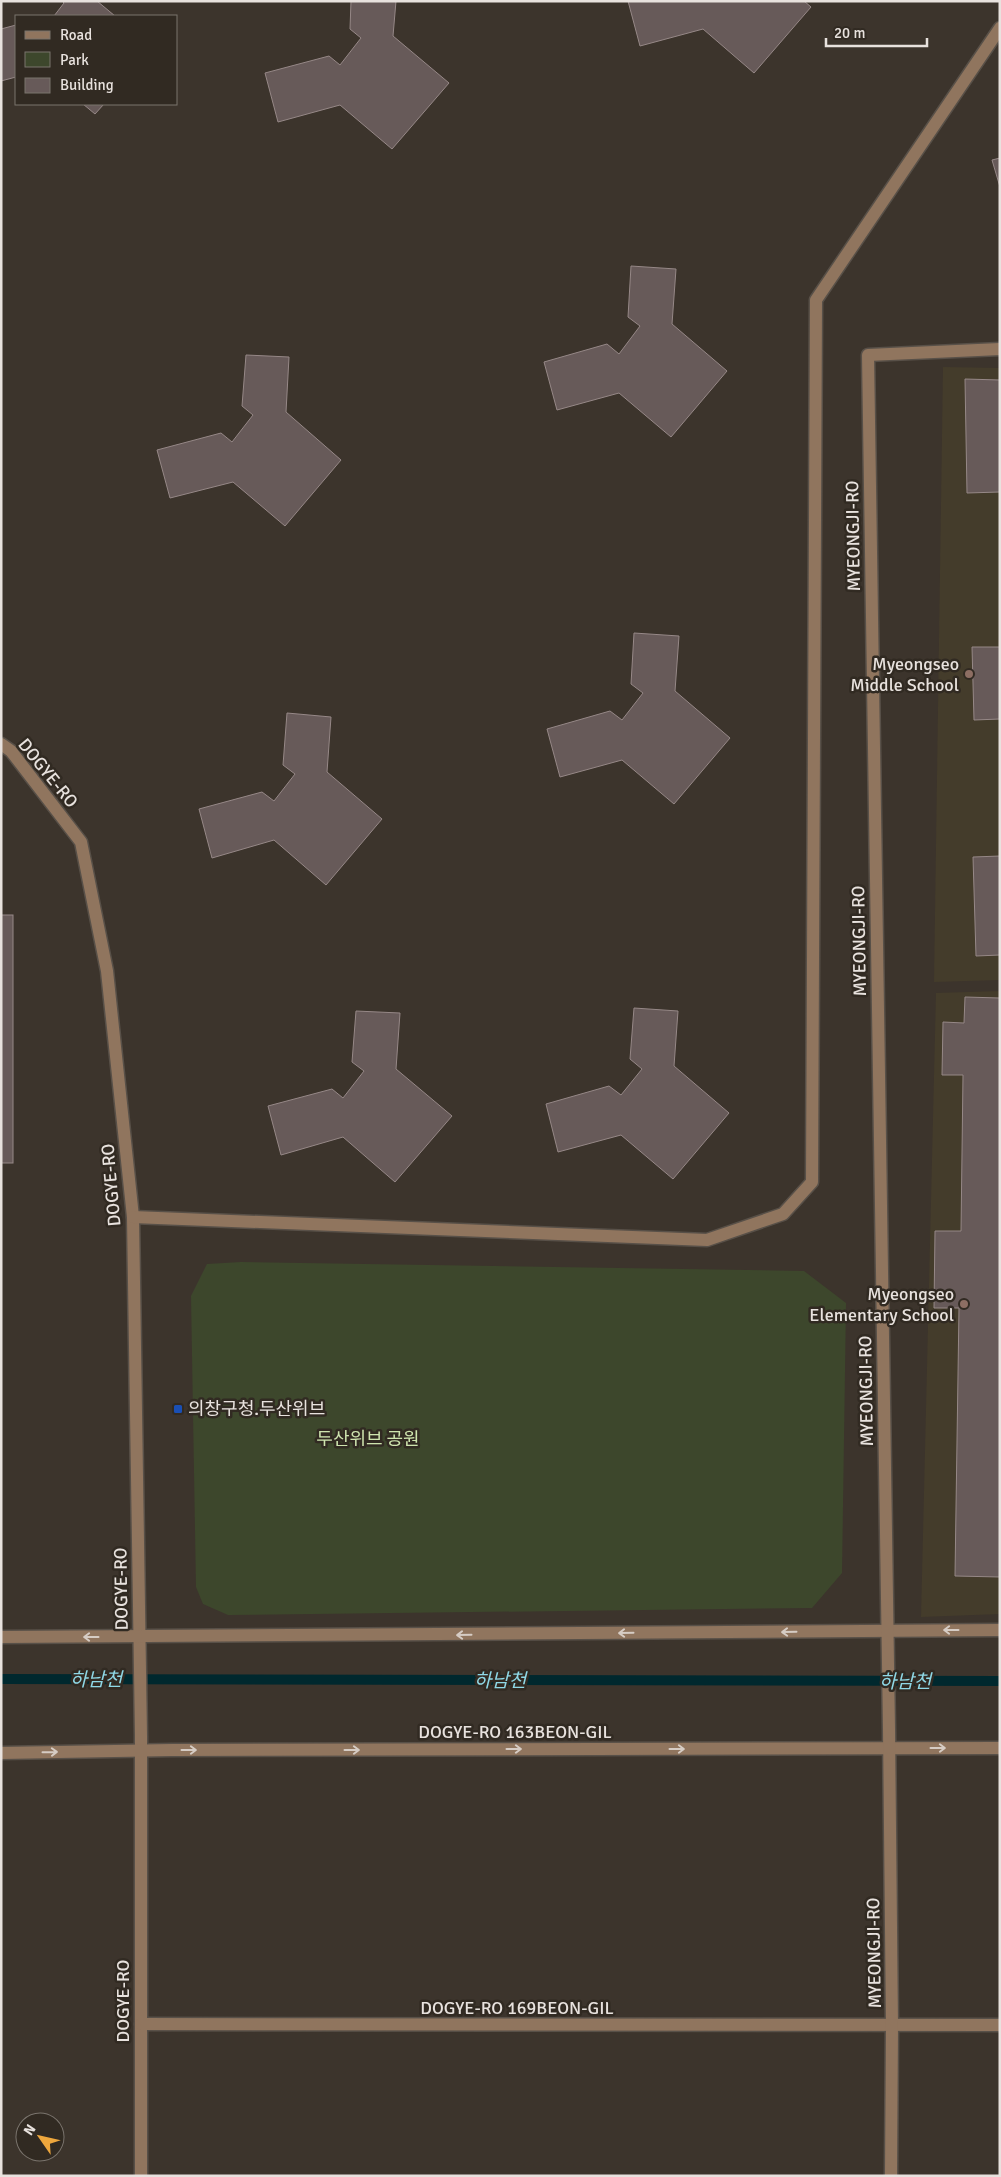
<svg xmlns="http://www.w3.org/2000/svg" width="1001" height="2177" font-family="Signika,'Noto Sans KR',sans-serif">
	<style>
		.education { fill: #443c2b }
		.green { fill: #3d472c }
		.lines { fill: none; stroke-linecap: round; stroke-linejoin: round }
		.stream { stroke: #00282e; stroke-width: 10 }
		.building { fill: #675a59; stroke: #968887 }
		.minor-casing { stroke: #585048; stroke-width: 15 }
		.minor { stroke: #90755e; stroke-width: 12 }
		.oneway { stroke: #d6ccc4 }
		.education-dot { fill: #8d6e63; stroke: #312a22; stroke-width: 2 }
		.transit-dot { fill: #1a4fb4; stroke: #312a22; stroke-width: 2 }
		.labels { text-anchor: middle; stroke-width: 5; stroke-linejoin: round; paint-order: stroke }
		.street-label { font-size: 18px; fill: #e8e2de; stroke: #312a22 }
		.poi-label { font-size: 18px; fill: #e8e2de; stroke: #312a22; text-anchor: end }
		.park-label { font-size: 18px; fill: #cee4ae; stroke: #312a22 }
		.water-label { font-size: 19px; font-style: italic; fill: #8fd8e6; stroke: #312a22 }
	</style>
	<rect width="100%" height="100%" fill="#3c342c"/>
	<g class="education">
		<path d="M 943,367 L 1000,368 L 1000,980 L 934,982 Z"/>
		<path d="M 1000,991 L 1000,1614 L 921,1617 L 936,993 Z"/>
	</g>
	<path class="green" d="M 241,1262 L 804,1271 L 846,1303 L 842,1573 L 812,1608 L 228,1615 L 203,1604 L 196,1587 L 191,1296 L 207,1264 Z"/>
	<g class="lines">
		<path class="stream" d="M 1,1679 L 1000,1681"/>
	</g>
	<g class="building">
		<path d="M 62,1 L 97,1 L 115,16 L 54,16 L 64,3 Z"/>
		<path d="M 351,1 L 396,1 L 393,36 L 449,83 L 392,149 L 340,105 L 278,122 L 265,73 L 329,56 L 340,65 L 361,38 L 350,29 Z"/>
		<path d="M 628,1 L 804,1 L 811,7 L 754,73 L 703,29 L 640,46 Z"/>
		<path d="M 16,25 L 16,77 L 1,81 L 1,29 Z"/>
		<path d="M 83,104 L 104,104 L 95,114 Z"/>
		<path d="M 1000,158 L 1000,187 L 992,160 Z"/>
		<path d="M 631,266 L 676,269 L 672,324 L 727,371 L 671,437 L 619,393 L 557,410 L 544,362 L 607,344 L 619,354 L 640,326 L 628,317 Z"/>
		<path d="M 246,355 L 289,357 L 286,412 L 341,460 L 285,526 L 233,482 L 170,498 L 157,450 L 221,433 L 232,442 L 253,415 L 242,406 Z"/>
		<path d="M 965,379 L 1000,380 L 1000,492 L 967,493 Z"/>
		<path d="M 634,633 L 679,636 L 675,691 L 730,738 L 674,804 L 622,760 L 560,777 L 547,729 L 610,711 L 622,720 L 643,693 L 631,684 Z"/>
		<path d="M 972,647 L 1000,647 L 1000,719 L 974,720 Z"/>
		<path d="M 287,713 L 331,717 L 327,772 L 382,819 L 326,885 L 274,840 L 212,858 L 199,809 L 262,792 L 274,801 L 295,774 L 283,765 Z"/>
		<path d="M 1000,856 L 1000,955 L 976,956 L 973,857 Z"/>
		<rect x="1" y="915" width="12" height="248"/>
		<path d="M 965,997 L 1000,998 L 1000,1577 L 955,1576 L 959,1308 L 934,1308 L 935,1231 L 961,1231 L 963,1075 L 942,1075 L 943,1022 L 964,1023 Z"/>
		<path d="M 634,1008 L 678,1011 L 674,1066 L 729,1113 L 673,1179 L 621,1135 L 558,1152 L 546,1104 L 609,1086 L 621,1095 L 642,1069 L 630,1059 Z"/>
		<path d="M 356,1011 L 400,1013 L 396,1069 L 452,1116 L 395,1182 L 343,1137 L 281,1155 L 268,1106 L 332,1089 L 343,1098 L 364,1071 L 352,1062 Z"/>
	</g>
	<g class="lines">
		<g class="minor-casing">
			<g id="minor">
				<path d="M 1,744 L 11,751 L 81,842 L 107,971 L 133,1217 L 141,1736 L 141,2176"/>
				<path d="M 133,1217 L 707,1240 L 783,1214 L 812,1182 L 816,300 L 1000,28"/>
				<path d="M 1,1637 L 1000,1630"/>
				<path d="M 1,1753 L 172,1750 L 1000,1748"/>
				<path d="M 141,2024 L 1000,2025"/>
				<path d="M 891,2176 L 892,2026 L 889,1729 L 868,355 L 1000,349"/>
			</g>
		</g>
		<use href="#minor" class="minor"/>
	</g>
	<defs><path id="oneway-shaft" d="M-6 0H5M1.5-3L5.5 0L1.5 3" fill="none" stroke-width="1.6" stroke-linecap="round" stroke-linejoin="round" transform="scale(1.25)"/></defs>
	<g class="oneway">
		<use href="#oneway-shaft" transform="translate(951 1630) rotate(180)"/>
		<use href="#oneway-shaft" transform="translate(789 1632) rotate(179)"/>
		<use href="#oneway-shaft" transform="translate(626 1633) rotate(179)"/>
		<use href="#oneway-shaft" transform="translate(464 1635) rotate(179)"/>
		<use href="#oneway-shaft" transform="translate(91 1637) rotate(-180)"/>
		<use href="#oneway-shaft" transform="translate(938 1748)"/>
		<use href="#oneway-shaft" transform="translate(514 1749)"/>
		<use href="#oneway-shaft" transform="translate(677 1749)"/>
		<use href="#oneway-shaft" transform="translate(189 1750)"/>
		<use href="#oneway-shaft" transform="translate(352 1750)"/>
		<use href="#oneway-shaft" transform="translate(50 1752) rotate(-1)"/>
	</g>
	<g class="education-dot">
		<circle cx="969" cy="674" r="5"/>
		<circle cx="964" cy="1304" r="5"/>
	</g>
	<rect class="transit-dot" x="173" y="1404" width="10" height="10" rx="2.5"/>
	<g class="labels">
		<g class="street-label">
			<text transform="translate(853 536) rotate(-91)" y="6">MYEONGJI-RO</text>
			<text transform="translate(48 773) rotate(51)" y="6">DOGYE-RO</text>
			<text transform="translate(859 941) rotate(-91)" y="6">MYEONGJI-RO</text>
			<text transform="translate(111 1185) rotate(-95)" y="6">DOGYE-RO</text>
			<text transform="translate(866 1391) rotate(-91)" y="6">MYEONGJI-RO</text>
			<text transform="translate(121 1589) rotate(-91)" y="6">DOGYE-RO</text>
			<text x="515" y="1738">DOGYE-RO 163BEON-GIL</text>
			<text transform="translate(874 1953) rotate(-91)" y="6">MYEONGJI-RO</text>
			<text transform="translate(123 2001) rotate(-90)" y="6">DOGYE-RO</text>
			<text x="517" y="2014">DOGYE-RO 169BEON-GIL</text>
		</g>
		<g class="poi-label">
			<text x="959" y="670">Myeongseo<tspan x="959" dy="21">Middle School</tspan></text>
			<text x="954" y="1300">Myeongseo<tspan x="954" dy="21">Elementary School</tspan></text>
			<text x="188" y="1415" text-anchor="start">의창구청.두산위브</text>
		</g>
		<g class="park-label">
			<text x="368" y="1445">두산위브 공원</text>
		</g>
		<g class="water-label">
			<text x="96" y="1686">하남천</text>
			<text x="500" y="1687">하남천</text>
			<text x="905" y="1688">하남천</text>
		</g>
	</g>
	<rect width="1001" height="2177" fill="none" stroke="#e8e2de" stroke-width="5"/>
	<rect x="15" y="15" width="162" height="90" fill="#312a22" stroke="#7a746d"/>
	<rect x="25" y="31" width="25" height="8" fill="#90755e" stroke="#7a746d"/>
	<text x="60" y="40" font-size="15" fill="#e8e2de">Road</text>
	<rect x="25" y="52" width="25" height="15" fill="#3d472c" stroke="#7a746d"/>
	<text x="60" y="65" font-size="15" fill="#e8e2de">Park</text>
	<rect x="25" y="78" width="25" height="15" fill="#675a59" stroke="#7a746d"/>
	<text x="60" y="90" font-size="15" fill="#e8e2de">Building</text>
	<g transform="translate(40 2137) rotate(304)"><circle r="24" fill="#312a22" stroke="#7a746d"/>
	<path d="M0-4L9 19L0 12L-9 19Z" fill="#eea73d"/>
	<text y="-8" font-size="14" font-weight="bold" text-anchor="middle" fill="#e8e2de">N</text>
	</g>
	<path d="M826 38v8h101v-8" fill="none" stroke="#e8e2de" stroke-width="2.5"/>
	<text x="834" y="38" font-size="15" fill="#e8e2de" stroke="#312a22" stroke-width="4" paint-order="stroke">20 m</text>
</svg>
